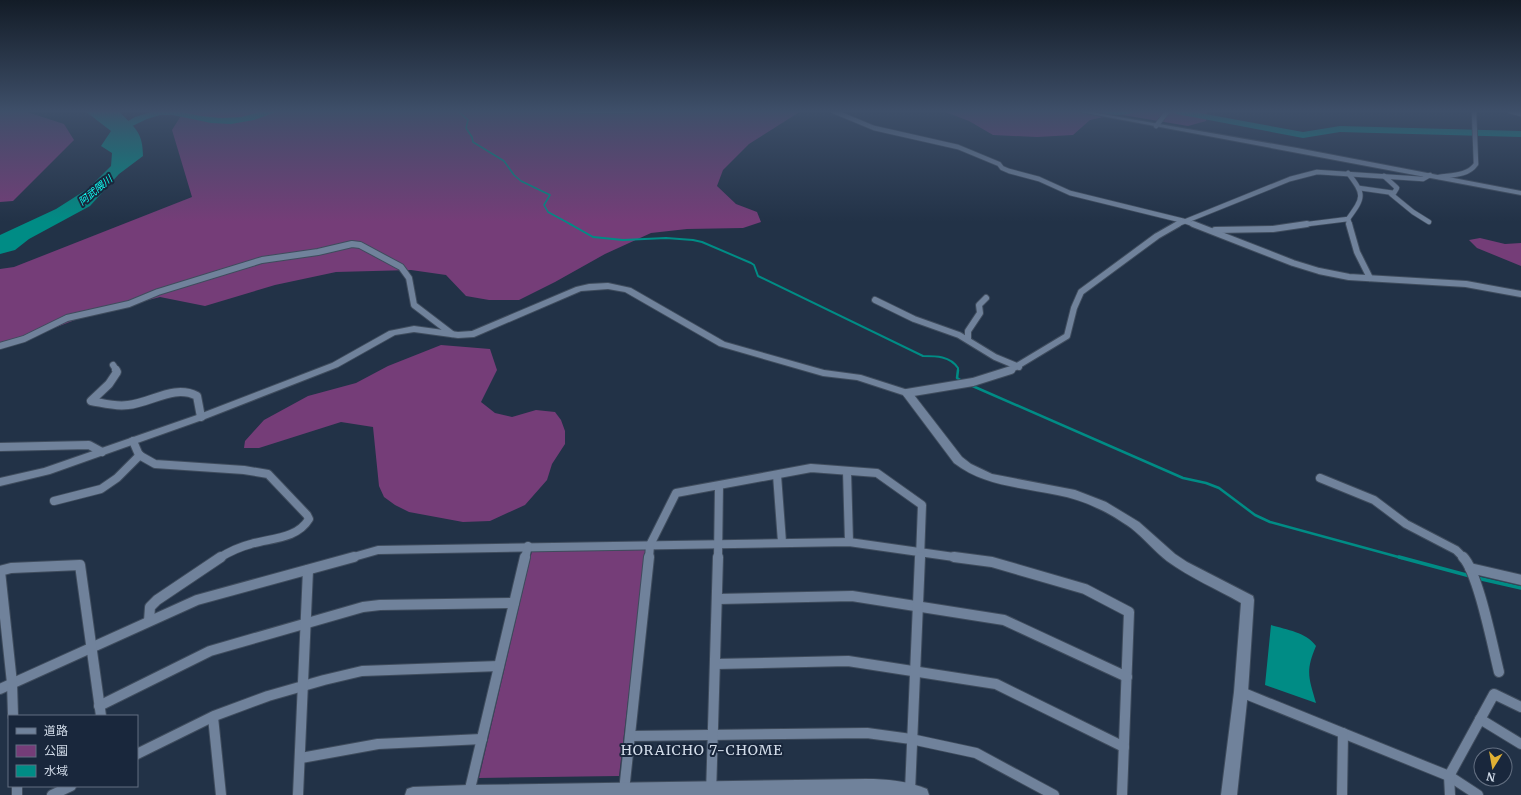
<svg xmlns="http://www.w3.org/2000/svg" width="1521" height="795" font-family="Merriweather,'Noto Sans JP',serif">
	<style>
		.green { fill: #753d78 }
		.water { fill: #008c85 }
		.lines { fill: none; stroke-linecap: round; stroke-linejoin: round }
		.stream-far3 { stroke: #008c85; stroke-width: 1.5 }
		.stream-far2 { stroke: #008c85; stroke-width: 2 }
		.stream-far1 { stroke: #008c85; stroke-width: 2.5 }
		.stream { stroke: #008c85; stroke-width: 3.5 }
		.river { fill: #008c85; fill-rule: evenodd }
		.street-far3-casing { stroke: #3f4c5d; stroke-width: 6 }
		.street-far2-casing { stroke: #3f4c5d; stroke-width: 8 }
		.street-far1-casing { stroke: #3f4c5d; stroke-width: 10 }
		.street-casing { stroke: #3f4c5d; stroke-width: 12 }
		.secondary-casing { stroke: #3f4c5d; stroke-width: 2 }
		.street-far3 { stroke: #70829b; stroke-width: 4.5 }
		.street-far2 { stroke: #70829b; stroke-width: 6 }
		.street-far1 { stroke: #70829b; stroke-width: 8 }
		.street { stroke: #70829b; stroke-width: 10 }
		.secondary { fill: #70829b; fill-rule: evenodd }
		.labels { text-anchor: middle; stroke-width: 4; stroke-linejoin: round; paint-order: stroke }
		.far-water-label { font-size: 10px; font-style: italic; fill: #0ffff3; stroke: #19273c }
		.near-neighbourhood-label { font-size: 14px; letter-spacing: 1px; fill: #d2dce9; stroke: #19273c }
	</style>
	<rect width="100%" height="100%" fill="#223247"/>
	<g class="green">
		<path d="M 0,111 L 24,111 L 64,124 L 74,140 L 13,201 L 0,202 Z"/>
		<path d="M 184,111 L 801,111 L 749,144 L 723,170 L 717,186 L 736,204 L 757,212 L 761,222 L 743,228 L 687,229 L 651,233 L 605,254 L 555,282 L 519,300 L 489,300 L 466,296 L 446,275 L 411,270 L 336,272 L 275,285 L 205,306 L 160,297 L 80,318 L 0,349 L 0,269 L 14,267 L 192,197 L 172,130 Z"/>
		<path d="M 943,111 L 1205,111 L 1207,113 L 1206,121 L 1188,126 L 1117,114 L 1090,120 L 1073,135 L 1037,137 L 993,135 L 969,121 Z"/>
		<path d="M 1480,238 L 1505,244 L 1521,243 L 1521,266 L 1477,248 L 1469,240 Z"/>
		<path d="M 441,345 L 490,349 L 497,370 L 481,402 L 495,413 L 512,417 L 536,410 L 555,412 L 561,420 L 565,431 L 565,444 L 552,464 L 547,480 L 525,505 L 490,521 L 463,522 L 409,512 L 395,505 L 384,497 L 379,486 L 373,427 L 341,422 L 259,448 L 244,448 L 245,441 L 264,420 L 308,396 L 356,383 L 388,366 Z"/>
		<path d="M 646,550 L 619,776 L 479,778 L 532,551 Z"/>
	</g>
	<g class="water">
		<path d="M 85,111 L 119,111 C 134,128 143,131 143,156 L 119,174 L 90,206 L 29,239 L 15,250 L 0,254 L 0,235 L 56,209 L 89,188 L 111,166 L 112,153 L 101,146 L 111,131 Z"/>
		<path d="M 1271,625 C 1287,630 1306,632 1316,646 C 1305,672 1309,678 1316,703 L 1265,685 Z"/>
	</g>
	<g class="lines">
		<path class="stream-far3" d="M 458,111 L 468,120 L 466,128 L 472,137 L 473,142 L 504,161 L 514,175 L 521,181 L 550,195 L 544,205 L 548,212 L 572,225"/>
		<path class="stream-far2" d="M 570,224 L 593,237 L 623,240 L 666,238 L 693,240 L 702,242 L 751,263 L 754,265 L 758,276 L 923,356 C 936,356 950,356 958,368 L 958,371"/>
		<g class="stream-far1">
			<path d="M 958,370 L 957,378 L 964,382"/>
			<path d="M 968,384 L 1183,478 L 1206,483 L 1219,488 L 1255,515 L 1270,522 L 1402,558"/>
		</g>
		<g class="stream">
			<path d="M 1399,557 L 1470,576"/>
			<path d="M 1477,578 L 1521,588"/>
		</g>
		<g class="river">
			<path d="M 154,111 L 177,111 L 201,116 L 221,118 L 241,117 L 263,111 L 275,111 L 273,113 L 254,120 L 231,124 L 211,123 L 173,115 L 160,115 L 147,119 L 126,129 L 123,130 L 118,127 L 135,117 Z"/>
			<path d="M 1100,111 L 1135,111 C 1130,116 1105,116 1100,111 Z"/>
			<path d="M 1172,111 L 1189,111 L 1303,132 L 1340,126 L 1521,131 L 1521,137 L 1340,132 L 1303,138 L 1177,114 Z"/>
		</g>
		<g class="street-far3-casing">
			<g id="street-far3">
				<path d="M 581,111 L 633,111"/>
				<path d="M 833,111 L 874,128 L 958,147 L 999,164 L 1002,168 L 1009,171 L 1039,179 L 1070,193 L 1184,221 L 1195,225"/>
				<path d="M 1510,111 L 1521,114"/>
				<path d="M 1156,126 L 1168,111"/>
				<path d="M 1439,177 C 1451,175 1468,176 1476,164 L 1474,111"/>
				<path d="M 1359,188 L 1394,193 L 1397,188 L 1384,176"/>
				<path d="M 1391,194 L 1413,212 L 1429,222"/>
				<path d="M 1348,219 L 1350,225"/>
				<path d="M 1176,225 L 1290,179 L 1317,172 L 1423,179 L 1430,175"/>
				<path d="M 1300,225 L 1348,219 C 1364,197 1365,195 1348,173"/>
			</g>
		</g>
		<g class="street-far2-casing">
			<g id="street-far2">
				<path d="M 1193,224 L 1293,263 L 1319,271 L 1349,277 L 1466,284 L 1521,294"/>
				<path d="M 1349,224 L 1357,252 L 1370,278"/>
				<path d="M 1215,230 L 1273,229 L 1307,224"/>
				<path d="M 875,300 L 914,319 L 959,335 L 995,357 L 1019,367"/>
				<path d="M 968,339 L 968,331 L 980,313 L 979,305 L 986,298"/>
				<path d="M 0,346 L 24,339 L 67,318 L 129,304 L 158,292 L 262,260 L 318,252 L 352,244 L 360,245 L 401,267 L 409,278 L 414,305 L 452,334"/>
				<path d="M 113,365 L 117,371"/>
				<path d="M 1009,371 L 1067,336 L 1074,308 L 1081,292 L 1157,236 L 1178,224"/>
			</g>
		</g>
		<g class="street-far1-casing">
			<g id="street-far1">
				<path d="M 116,370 L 117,372 L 109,384 L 91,401 C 103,403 115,407 128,405 C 151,403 174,384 197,396 L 201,417"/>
				<path d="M 907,393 L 973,382 L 1011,370"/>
				<path d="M 133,441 L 139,455 L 155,464 L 244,470 L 268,474 L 307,515 L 309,519 C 297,539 271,538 251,544 C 239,547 229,552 219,558"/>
				<path d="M 0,447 L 89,445 L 102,452"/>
				<path d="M 847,471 L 849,542"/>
				<path d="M 777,475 L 782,542"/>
				<path d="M 1320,478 L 1374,500 L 1406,524 L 1456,550 L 1464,558"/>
				<path d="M 54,501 L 101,489 L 117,478 L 140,455"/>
				<path d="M 350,558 L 378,550 L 849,542 L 961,558"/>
				<path d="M 525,558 L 528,546"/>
				<path d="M 649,558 L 650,545 L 676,493 L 811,468 L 877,473 L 922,505 L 920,558"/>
				<path d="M 718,558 L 719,486"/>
			</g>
		</g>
		<g class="street-casing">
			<g id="street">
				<path d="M 954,557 L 992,562 L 1085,589 L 1129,612 L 1122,795"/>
				<path d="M 1463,557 C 1478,572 1493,648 1499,672"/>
				<path d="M 1470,568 L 1521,580"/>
				<path d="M 718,599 L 852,596 L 1004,620 L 1127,677"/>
				<path d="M 149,621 L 150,607 L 157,600 L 221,557"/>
				<path d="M 715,664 L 848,661 L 996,684 L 1124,747"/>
				<path d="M 0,689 L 197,600 L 354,557"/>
				<path d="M 1241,692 L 1449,776 L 1478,795"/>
				<path d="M 99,706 L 210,651 L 363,607 L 380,605 L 514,603"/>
				<path d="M 13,716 L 12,683 L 0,571 L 11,568 L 80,565 L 101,716"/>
				<path d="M 213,717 L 221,795"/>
				<path d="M 1480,719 L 1521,744"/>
				<path d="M 631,736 L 867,733 L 911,739 L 976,753 L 1054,795"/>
				<path d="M 137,754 L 214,716 L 268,696 L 324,680 L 362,671 L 499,666"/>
				<path d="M 301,758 L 378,744 L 482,739"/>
				<path d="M 17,786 L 17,795"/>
				<path d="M 624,791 L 649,557"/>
				<path d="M 910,791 L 920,557"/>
				<path d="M 469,793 L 525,557"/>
				<path d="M 52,795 L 71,786"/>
				<path d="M 298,795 L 308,570"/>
				<path d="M 711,795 L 718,557"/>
				<path d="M 1342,795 L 1343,733"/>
				<path d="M 1450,795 L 1449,776 L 1494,694 L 1521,707"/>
			</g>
		</g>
		<g class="secondary-casing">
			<g id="secondary">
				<path d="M 1075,111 L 1085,111 L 1297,148 L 1521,191 L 1521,195 Z"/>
				<path d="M 608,283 L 631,288 L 725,342 L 824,370 L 861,375 L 911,391 L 962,457 L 971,464 L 992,474 L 1075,490 L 1106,502 L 1139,522 L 1175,554 L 1187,562 L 1253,596 L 1254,600 L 1248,692 L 1237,795 L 1221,795 L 1234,692 L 1241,603 C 1217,589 1190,578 1167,561 C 1154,551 1144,538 1131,528 C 1121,521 1109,513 1097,508 C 1052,485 995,495 954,463 L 903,395 L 857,380 L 823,376 L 719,346 L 625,292 L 608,289 L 581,291 L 474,337 L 458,338 L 414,332 L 395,335 L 338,367 L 205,419 L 50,474 L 0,486 L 0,478 L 44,468 L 197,415 L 332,363 L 389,331 L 414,326 L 458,332 L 472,331 L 576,287 L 589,284 Z"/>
				<path d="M 866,779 C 887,779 907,781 927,789 L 929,795 L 405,795 L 407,789 L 413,787 L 469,785 Z"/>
			</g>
		</g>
		<use href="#street-far3" class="street-far3"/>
		<use href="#street-far2" class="street-far2"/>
		<use href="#street-far1" class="street-far1"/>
		<use href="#street" class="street"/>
		<use href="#secondary" class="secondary"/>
	</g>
	<linearGradient id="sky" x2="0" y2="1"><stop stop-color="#131c27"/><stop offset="0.5" stop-color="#3e4f69"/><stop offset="1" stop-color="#3e4f69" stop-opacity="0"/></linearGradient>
	<rect width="1521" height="222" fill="url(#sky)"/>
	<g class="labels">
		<g class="far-water-label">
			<text transform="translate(95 190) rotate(-39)" y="4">阿武隈川</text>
		</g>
		<g class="near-neighbourhood-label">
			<text x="702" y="755">HORAICHO 7-CHOME</text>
		</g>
	</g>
	<rect x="8" y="715" width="130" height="72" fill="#19273c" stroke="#636f81"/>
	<rect x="16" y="728" width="20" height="6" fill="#70829b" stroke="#636f81"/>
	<text x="44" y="735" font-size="12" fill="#d2dce9">道路</text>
	<rect x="16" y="745" width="20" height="12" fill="#753d78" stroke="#636f81"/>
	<text x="44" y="755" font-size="12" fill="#d2dce9">公園</text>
	<rect x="16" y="765" width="20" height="12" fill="#008c85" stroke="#636f81"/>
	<text x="44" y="775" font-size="12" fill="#d2dce9">水域</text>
	<g transform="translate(1493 767) rotate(191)"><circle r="19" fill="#19273c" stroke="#636f81"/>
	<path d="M0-3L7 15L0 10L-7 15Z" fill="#e0b034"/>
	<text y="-6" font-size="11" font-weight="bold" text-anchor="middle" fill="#d2dce9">N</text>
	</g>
</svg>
